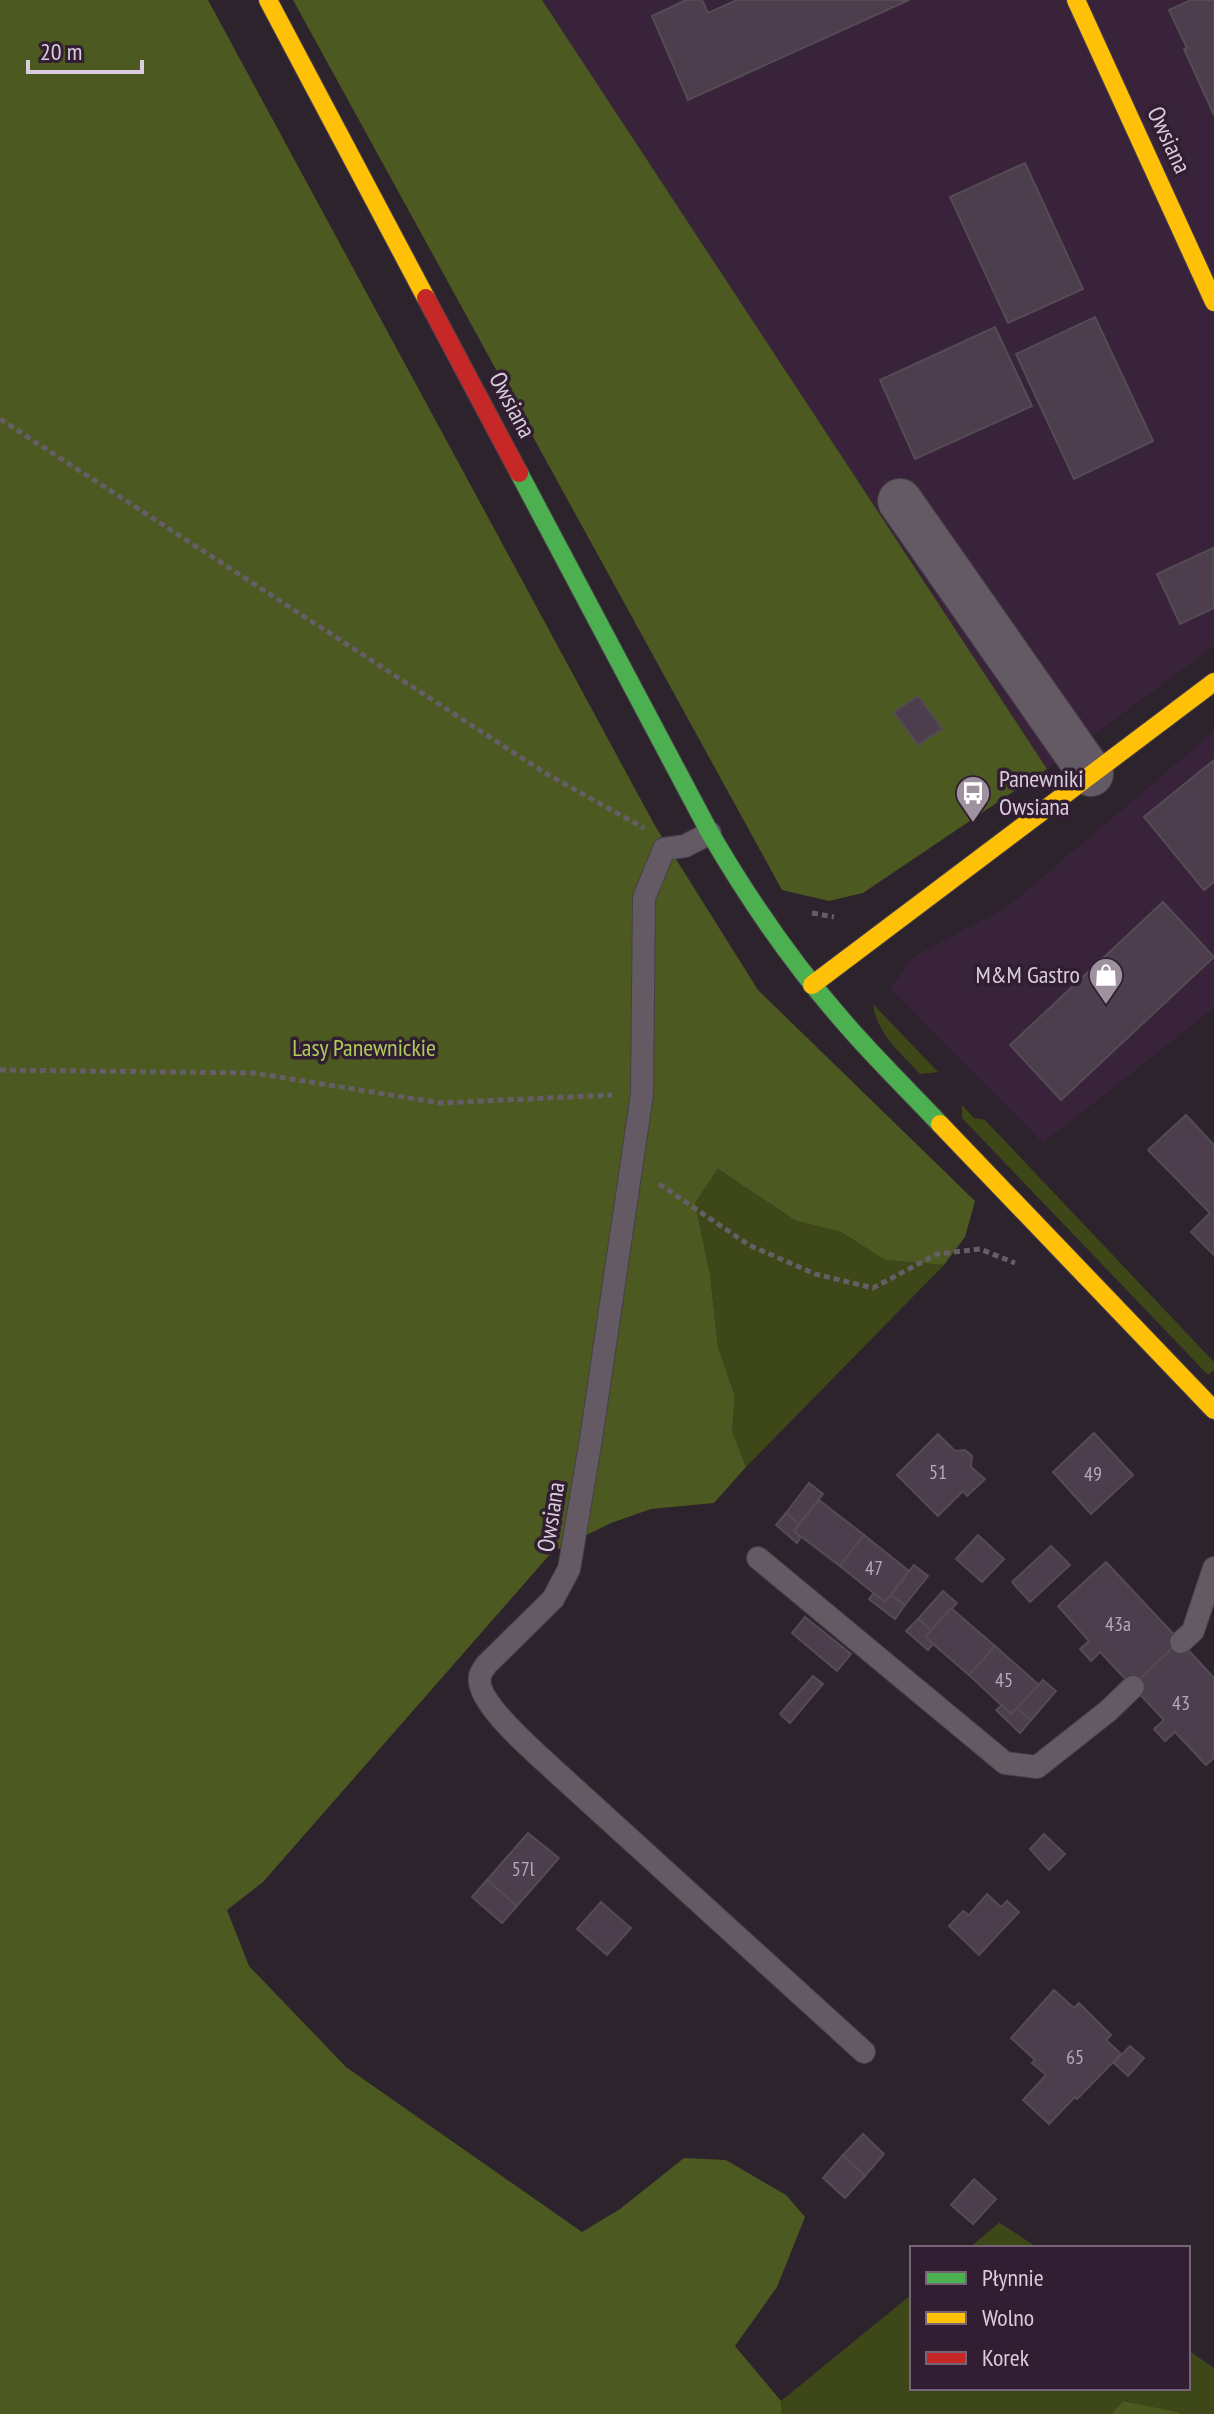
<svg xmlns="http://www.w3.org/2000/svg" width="1214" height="2414" font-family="'PT Sans Narrow',sans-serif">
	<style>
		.built { fill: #39233a }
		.green { fill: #3d4718 }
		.forest { fill: #4c5920 }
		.building { fill: #4c3e4d; stroke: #544b54; stroke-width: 2 }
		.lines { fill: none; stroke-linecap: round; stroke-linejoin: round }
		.lane-casing { stroke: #483f48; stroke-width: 24 }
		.street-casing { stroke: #483f48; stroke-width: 46 }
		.fast-casing { stroke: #483f48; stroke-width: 20 }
		.slow-casing { stroke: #483f48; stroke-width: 20 }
		.jam-casing { stroke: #483f48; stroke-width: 20 }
		.path { stroke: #665e66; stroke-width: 5; stroke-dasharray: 6 4; stroke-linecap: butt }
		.lane { stroke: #635a63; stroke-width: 22 }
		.street { stroke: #635a63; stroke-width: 44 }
		.fast { stroke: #4caf50; stroke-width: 18 }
		.slow { stroke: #ffc107; stroke-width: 18 }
		.jam { stroke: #c62828; stroke-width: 18 }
		.labels { text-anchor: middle; stroke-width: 7; stroke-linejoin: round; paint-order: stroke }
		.number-label { font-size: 20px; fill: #b6a9b8 }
		.street-label { font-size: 24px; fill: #dacddb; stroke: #311e32 }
		.poi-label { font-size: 24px; fill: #dacddb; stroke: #311e32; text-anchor: start }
		.park-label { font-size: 24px; fill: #afcc58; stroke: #311e32 }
	</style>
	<rect width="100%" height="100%" fill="#2d232d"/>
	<g class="built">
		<path d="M 542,0 L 1214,0 L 1214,646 L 1047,769 Z"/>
		<path d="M 1214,732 L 1214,1008 L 1043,1143 L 891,989 L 913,957 L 1007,907 Z"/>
	</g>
	<g class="green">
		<path d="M 873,1004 L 938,1072 L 920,1074 C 901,1053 877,1034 873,1004 Z"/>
		<path d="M 962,1105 L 974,1118 L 985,1120 L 1214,1362 L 1214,1370 L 1208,1375 L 962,1118 Z"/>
		<path d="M 718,1169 L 796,1221 L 841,1232 L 885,1260 L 944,1265 L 746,1467 L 732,1431 L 735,1396 L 718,1347 L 710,1274 L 695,1203 Z"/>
		<path d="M 1000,2222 L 1000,2223 L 1038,2248 L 969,2248 Z"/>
		<path d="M 912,2294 L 912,2388 L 1188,2388 L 1188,2350 L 1214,2368 L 1214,2414 L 1180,2414 L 1123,2401 L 1111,2414 L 782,2414 L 781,2401 Z"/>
	</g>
	<g class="forest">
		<path d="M 0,0 L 208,0 L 654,824 L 758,990 L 975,1201 L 965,1237 L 944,1265 L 885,1260 L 841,1232 L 796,1221 L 718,1169 L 695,1203 L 710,1274 L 718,1347 L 735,1396 L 732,1431 L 746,1467 L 714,1503 L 651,1509 L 611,1523 L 552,1552 L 263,1882 L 227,1910 L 249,1966 L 346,2067 L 582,2232 L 620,2209 L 684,2158 L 726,2160 L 786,2195 L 805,2217 L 777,2287 L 735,2346 L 781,2401 L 782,2414 L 0,2414 Z"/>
		<path d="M 293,0 L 542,0 L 1047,769 L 863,893 L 829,901 L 782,890 Z"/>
		<path d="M 1123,2401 L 1177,2412 L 1180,2414 L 1111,2414 Z"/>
	</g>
	<g class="building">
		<path d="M 686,0 L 702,0 L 708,13 L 737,0 L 909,0 L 688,100 L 652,16 Z"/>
		<path d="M 1191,0 L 1214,0 L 1214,115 L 1184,49 L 1187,48 L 1169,10 Z"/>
		<path d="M 1025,163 L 1083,289 L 1008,323 L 950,197 Z"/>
		<path d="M 1095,317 L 1153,441 L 1074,479 L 1016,354 Z"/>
		<path d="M 995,327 L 1032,406 L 915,459 L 880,380 Z"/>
		<path d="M 1213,548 L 1214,608 L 1180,624 L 1157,574 Z"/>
		<path d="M 918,696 L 942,729 L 918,745 L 894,712 Z"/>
		<path d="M 1214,760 L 1214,882 L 1204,890 L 1144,817 Z"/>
		<path d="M 1163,902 L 1214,957 L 1061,1100 L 1010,1045 Z"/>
		<path d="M 1186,1115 L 1214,1145 L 1214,1255 L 1191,1232 L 1210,1213 L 1148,1150 Z"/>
		<path d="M 1094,1433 L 1133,1475 L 1091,1514 L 1053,1472 Z"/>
		<path d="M 938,1434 L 955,1451 L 965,1450 L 972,1456 L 971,1467 L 985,1479 L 967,1496 L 963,1491 L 938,1516 L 897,1475 Z"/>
		<path d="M 809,1483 L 823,1494 L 799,1524 L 786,1513 Z"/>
		<path d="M 819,1500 L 864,1535 L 840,1566 L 794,1531 Z"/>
		<path d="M 786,1513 L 799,1524 L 794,1531 L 801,1537 L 797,1543 L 776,1525 Z"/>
		<path d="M 864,1535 L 909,1571 L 885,1602 L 840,1566 Z"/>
		<path d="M 978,1535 L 1004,1559 L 982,1582 L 956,1559 Z"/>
		<path d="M 1051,1546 L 1070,1565 L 1030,1602 L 1012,1582 Z"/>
		<path d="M 1106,1562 L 1180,1641 L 1132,1686 L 1100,1652 L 1091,1661 L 1080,1649 L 1089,1641 L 1058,1606 Z"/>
		<path d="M 914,1565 L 928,1576 L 905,1605 L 891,1595 Z"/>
		<path d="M 943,1591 L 957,1603 L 931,1630 L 918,1619 Z"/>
		<path d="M 874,1593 L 885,1602 L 891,1595 L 905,1605 L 895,1619 L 869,1599 Z"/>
		<path d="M 951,1608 L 995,1646 L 969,1675 L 925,1637 Z"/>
		<path d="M 805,1617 L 851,1654 L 837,1671 L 792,1633 Z"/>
		<path d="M 918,1619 L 931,1630 L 925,1637 L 933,1644 L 928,1650 L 906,1631 Z"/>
		<path d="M 1180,1641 L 1214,1678 L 1214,1758 L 1206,1765 L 1175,1732 L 1165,1741 L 1154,1729 L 1164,1720 L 1132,1686 Z"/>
		<path d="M 995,1646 L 1039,1685 L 1011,1714 L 969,1675 Z"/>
		<path d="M 813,1676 L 823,1684 L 790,1723 L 780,1714 Z"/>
		<path d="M 1043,1680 L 1056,1691 L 1031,1720 L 1017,1708 Z"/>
		<path d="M 1002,1705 L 1011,1714 L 1017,1708 L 1031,1720 L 1020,1733 L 996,1710 Z"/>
		<path d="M 528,1833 L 559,1858 L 517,1906 L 487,1880 Z"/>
		<path d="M 1044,1834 L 1065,1854 L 1049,1870 L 1030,1849 Z"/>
		<path d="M 487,1880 L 517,1906 L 502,1923 L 472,1897 Z"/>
		<path d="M 987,1894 L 1001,1907 L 1007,1901 L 1019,1912 L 979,1955 L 949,1926 L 963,1911 L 969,1915 Z"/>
		<path d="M 601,1902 L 631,1928 L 607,1955 L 577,1929 Z"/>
		<path d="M 1054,1990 L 1074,2008 L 1079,2003 L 1111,2035 L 1106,2040 L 1121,2054 L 1077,2099 L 1075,2097 L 1049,2124 L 1023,2100 L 1046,2075 L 1032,2063 L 1035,2060 L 1011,2038 Z"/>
		<path d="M 1130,2046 L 1144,2058 L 1128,2076 L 1114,2063 Z"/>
		<path d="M 863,2134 L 884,2154 L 865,2176 L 843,2155 Z"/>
		<path d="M 843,2155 L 865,2176 L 845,2198 L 823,2178 Z"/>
		<path d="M 974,2179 L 996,2199 L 973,2224 L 951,2205 Z"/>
	</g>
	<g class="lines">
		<g class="lane-casing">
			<g id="lane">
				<path d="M 710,833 L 685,846 L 664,849 L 644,898 L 642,1094 L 591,1439 L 569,1569 L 553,1599 L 486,1665 C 485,1667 480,1673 480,1676 C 474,1701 536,1753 553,1769 L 864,2052"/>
				<path d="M 758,1558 L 1005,1763 L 1037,1767 L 1108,1711 L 1133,1687"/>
				<path d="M 1181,1642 L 1193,1631 L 1214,1568"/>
			</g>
		</g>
		<g class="street-casing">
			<path id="street" d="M 900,501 L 1091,774"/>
		</g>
		<g class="fast-casing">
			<path id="fast" d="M 519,473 L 710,833 C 749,900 793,964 844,1022 C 874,1057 908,1090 940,1124"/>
		</g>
		<g class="slow-casing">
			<g id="slow">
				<path d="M 268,0 L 426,298"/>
				<path d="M 1076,0 L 1214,302"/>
				<path d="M 812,985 L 1214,682"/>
				<path d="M 940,1124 L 1214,1410"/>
			</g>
		</g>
		<g class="jam-casing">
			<path id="jam" d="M 426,298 L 519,473"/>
		</g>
		<g class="path">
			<path d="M 0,419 L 545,773 L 644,828"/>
			<path d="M 812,913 L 834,917"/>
			<path d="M 0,1070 L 254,1073 L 441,1103 L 612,1095"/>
			<path d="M 659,1184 L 749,1245 L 815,1274 L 873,1288 L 937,1254 L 980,1249 L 1015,1263"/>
		</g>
		<use href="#lane" class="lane"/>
		<use href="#street" class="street"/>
		<use href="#fast" class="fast"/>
		<use href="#slow" class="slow"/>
		<use href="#jam" class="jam"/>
	</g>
	<defs>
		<g id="bus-pin" transform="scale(1.8)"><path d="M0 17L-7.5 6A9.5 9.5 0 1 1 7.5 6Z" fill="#9d929e" stroke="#311e32"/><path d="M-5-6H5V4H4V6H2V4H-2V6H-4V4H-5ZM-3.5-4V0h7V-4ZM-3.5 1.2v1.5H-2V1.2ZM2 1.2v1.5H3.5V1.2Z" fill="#fff"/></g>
		<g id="shop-pin" transform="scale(1.8)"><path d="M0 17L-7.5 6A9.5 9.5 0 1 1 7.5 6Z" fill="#9d929e" stroke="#311e32"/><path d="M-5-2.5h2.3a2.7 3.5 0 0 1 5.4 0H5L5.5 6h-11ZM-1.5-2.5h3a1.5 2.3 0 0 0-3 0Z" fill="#fff"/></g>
	</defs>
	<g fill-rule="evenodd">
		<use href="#bus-pin" x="973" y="793"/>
		<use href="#shop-pin" x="1106" y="975"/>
	</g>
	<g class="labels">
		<g class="number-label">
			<text x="938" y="1479">51</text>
			<text x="1093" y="1481">49</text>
			<text x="874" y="1575">47</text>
			<text x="1118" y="1631">43a</text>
			<text x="1004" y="1687">45</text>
			<text x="1181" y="1710">43</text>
			<text x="523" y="1876">57l</text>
			<text x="1075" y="2064">65</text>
		</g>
		<g class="street-label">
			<text transform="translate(1169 140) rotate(65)" y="8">Owsiana</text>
			<text transform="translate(512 405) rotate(62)" y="8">Owsiana</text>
			<text transform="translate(551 1517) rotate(-81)" y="8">Owsiana</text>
		</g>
		<g class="poi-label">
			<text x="999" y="787">Panewniki<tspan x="999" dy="28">Owsiana</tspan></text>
			<text x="1080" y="983" text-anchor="end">M&amp;M Gastro</text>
		</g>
		<g class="park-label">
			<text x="364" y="1056">Lasy Panewnickie</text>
		</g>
	</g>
	<rect x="910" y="2246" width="280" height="144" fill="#311e32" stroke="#756476" stroke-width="2"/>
	<rect x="926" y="2272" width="40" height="12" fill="#4caf50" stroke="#756476" stroke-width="2"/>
	<text x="982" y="2286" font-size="24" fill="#dacddb">Płynnie</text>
	<rect x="926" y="2312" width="40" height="12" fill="#ffc107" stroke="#756476" stroke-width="2"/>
	<text x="982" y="2326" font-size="24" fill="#dacddb">Wolno</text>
	<rect x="926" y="2352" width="40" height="12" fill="#c62828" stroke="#756476" stroke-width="2"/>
	<text x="982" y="2366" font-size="24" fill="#dacddb">Korek</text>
	<path d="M28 60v12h114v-12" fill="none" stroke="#dacddb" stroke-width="4"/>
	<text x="40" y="60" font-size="24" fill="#dacddb" stroke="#311e32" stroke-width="6" paint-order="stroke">20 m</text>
</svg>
